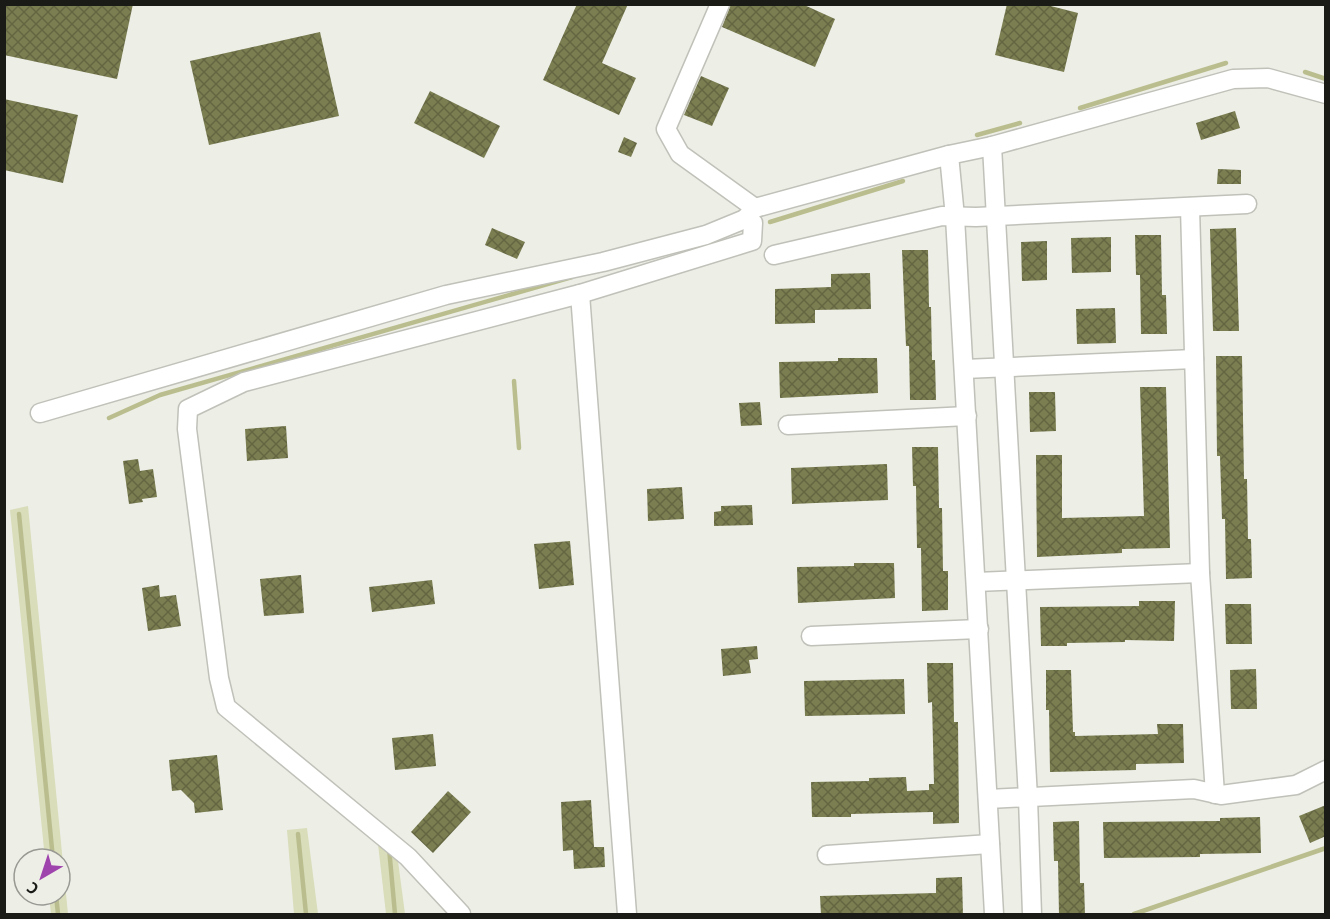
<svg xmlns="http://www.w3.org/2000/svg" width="1330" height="919" font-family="'PT Sans',sans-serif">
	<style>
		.green { fill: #d9ddba }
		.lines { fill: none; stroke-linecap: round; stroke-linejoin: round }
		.stream { stroke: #babe8e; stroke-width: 4.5 }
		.building { fill: url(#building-cross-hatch) }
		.street-casing { stroke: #c0c1b9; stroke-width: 21 }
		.street { stroke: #fff; stroke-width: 18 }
	</style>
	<defs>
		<pattern id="building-cross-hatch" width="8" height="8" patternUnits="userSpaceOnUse" patternTransform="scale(1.5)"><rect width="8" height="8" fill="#7b7e51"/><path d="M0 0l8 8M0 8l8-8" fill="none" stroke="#646642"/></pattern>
	</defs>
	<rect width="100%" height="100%" fill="#edeee6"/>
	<g class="green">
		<path d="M 28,506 L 68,914 L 51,914 L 49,895 L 60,895 L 60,859 L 45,859 L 10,510 Z"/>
		<path d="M 307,828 L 318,914 L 294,914 L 287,830 Z"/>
		<path d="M 378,844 L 398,861 L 405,914 L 386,914 Z"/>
	</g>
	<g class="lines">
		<g class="stream">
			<path d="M 1305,72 L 1326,79"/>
			<path d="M 1080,108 L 1226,63"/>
			<path d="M 977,135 L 1020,123"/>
			<path d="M 770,222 L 903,181"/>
			<path d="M 514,381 L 519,448"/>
			<path d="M 109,418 L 160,395 L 572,277"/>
			<path d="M 19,514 L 53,859"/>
			<path d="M 298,834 L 306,914"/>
			<path d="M 389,848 L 395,914"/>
			<path d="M 56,895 L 58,914"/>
			<path d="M 1134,914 L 1326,848"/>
		</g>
	</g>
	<g class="building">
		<path d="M 4,4 L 133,4 L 117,79 L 4,55 Z"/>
		<path d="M 577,4 L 628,4 L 602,63 L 636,78 L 619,115 L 543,80 Z"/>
		<path d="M 731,4 L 802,4 L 835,19 L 815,67 L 722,27 Z"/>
		<path d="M 1007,4 L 1043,4 L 1078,13 L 1064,72 L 995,55 Z"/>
		<path d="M 320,32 L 339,116 L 209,145 L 190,61 Z"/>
		<path d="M 701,76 L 729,88 L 712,126 L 684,115 Z"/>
		<path d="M 430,91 L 500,126 L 484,158 L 414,123 Z"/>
		<path d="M 4,99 L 78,115 L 63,183 L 4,170 Z"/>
		<path d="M 1235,111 L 1240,128 L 1201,140 L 1196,123 Z"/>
		<path d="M 624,137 L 637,143 L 631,157 L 618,152 Z"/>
		<path d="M 1218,169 L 1241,170 L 1241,184 L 1217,184 Z"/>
		<path d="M 492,228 L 525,242 L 517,259 L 485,245 Z"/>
		<path d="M 1236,228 L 1239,331 L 1213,331 L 1210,229 Z"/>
		<path d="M 1135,235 L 1161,235 L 1162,295 L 1166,295 L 1167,334 L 1141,334 L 1140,275 L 1136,275 Z"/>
		<path d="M 1111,237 L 1111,272 L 1072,273 L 1071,238 Z"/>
		<path d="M 1047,241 L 1047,280 L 1022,281 L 1021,242 Z"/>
		<path d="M 902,250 L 928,250 L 929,307 L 931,307 L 932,360 L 935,360 L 936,400 L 910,400 L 909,346 L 906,346 Z"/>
		<path d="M 870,273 L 871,309 L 815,310 L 815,323 L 775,324 L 775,289 L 831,287 L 831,274 Z"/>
		<path d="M 1115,308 L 1116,343 L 1077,344 L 1076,309 Z"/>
		<path d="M 1216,356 L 1242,356 L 1244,479 L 1247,479 L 1248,539 L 1251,539 L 1252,578 L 1226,579 L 1225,519 L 1222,519 L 1220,456 L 1217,456 Z"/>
		<path d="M 838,358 L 877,358 L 878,393 L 780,398 L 779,362 L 838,361 Z"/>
		<path d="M 1140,387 L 1166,387 L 1170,548 L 1122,549 L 1122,553 L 1037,557 L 1036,455 L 1062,455 L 1062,518 L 1144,516 Z"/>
		<path d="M 1029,392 L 1055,392 L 1056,431 L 1030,432 Z"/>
		<path d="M 760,402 L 762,425 L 741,426 L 739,403 Z"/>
		<path d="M 286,426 L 288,458 L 247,461 L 245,429 Z"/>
		<path d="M 912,447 L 938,447 L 939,508 L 942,508 L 943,571 L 948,571 L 948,610 L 922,611 L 921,548 L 917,548 L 916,486 L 913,486 Z"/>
		<path d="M 138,459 L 140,471 L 153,469 L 157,497 L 142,499 L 143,502 L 129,504 L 123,461 Z"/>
		<path d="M 887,464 L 888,500 L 792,504 L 791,468 Z"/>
		<path d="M 682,487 L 684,519 L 648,521 L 647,489 Z"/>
		<path d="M 752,505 L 753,525 L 714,526 L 714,512 L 721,511 L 721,506 Z"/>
		<path d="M 570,541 L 574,585 L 539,589 L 534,544 Z"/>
		<path d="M 854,563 L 894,563 L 895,598 L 798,603 L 797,567 L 854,566 Z"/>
		<path d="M 301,575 L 304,613 L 264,616 L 260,579 Z"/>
		<path d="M 432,580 L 435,604 L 372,612 L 369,587 Z"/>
		<path d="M 159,585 L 160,597 L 176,595 L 181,626 L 148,631 L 142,588 Z"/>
		<path d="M 1139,601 L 1175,601 L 1174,641 L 1125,640 L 1125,642 L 1067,643 L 1067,646 L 1041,646 L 1040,607 L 1139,606 Z"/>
		<path d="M 1225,604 L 1251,604 L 1252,644 L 1226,644 Z"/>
		<path d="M 757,646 L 758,659 L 749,660 L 751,673 L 723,676 L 721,649 Z"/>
		<path d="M 927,663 L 953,663 L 954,722 L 958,722 L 959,823 L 933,824 L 933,812 L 851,814 L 851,817 L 812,817 L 811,782 L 869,781 L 869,778 L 906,777 L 907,791 L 929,790 L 929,784 L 934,784 L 932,702 L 928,703 Z"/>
		<path d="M 1256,669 L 1257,709 L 1231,709 L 1230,670 Z"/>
		<path d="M 1046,670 L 1071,670 L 1073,732 L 1075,732 L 1075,736 L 1158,734 L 1157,724 L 1183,724 L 1184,763 L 1136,764 L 1136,770 L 1050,772 L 1049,710 L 1046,710 Z"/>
		<path d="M 904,679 L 905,714 L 805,716 L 804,681 Z"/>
		<path d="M 433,734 L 436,766 L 395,770 L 392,738 Z"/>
		<path d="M 217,755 L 223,810 L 195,813 L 194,803 L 181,790 L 172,791 L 169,760 Z"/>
		<path d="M 448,791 L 471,812 L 433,853 L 411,832 Z"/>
		<path d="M 591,800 L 594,847 L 604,847 L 605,867 L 574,869 L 573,850 L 563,851 L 561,802 Z"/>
		<path d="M 1326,805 L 1326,836 L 1310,843 L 1299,816 Z"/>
		<path d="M 1260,817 L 1261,853 L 1200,854 L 1200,857 L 1104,858 L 1103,822 L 1220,821 L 1220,818 Z"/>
		<path d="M 1079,821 L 1080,883 L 1084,883 L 1085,915 L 1059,915 L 1058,861 L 1054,861 L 1053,822 Z"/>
		<path d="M 962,877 L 963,915 L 821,915 L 820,896 L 936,893 L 936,878 Z"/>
	</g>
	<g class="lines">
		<g class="street-casing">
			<g id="street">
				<path d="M 720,4 L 666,129 L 680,154 L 755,208"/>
				<path d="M 992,146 L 1028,798 L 1032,914"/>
				<path d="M 949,155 L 955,217 L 994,914"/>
				<path d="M 1190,207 L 1200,573 L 1215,794"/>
				<path d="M 774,255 L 942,216 L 976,217 L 1247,204"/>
				<path d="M 580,294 L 627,914"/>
				<path d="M 964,369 L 1194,359"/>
				<path d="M 40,413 L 446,295 L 603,262 L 706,235 L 745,219"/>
				<path d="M 788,425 L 967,416"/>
				<path d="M 976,582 L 1200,573"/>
				<path d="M 811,636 L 979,629"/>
				<path d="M 988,799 L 1194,789 L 1221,795 L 1296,785 L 1326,770"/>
				<path d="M 827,855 L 990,844"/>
				<path d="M 461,914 L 408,857 L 226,707 L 219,678 L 187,429 L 188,409 L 244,382 L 580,294 L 752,241 L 753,223 L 745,219 L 755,208 L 949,155 L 992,146 L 1233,79 L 1268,78 L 1326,94"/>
			</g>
		</g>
		<use href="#street" class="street"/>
	</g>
	<rect width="1330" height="919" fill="none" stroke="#1a1a17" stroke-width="12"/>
	<g transform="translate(42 877) rotate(219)"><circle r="28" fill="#edeee6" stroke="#999993" stroke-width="1.5"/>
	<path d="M0-4.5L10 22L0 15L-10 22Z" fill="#9f43ad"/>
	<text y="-9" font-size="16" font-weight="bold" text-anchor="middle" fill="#1a1a17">С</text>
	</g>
</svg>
